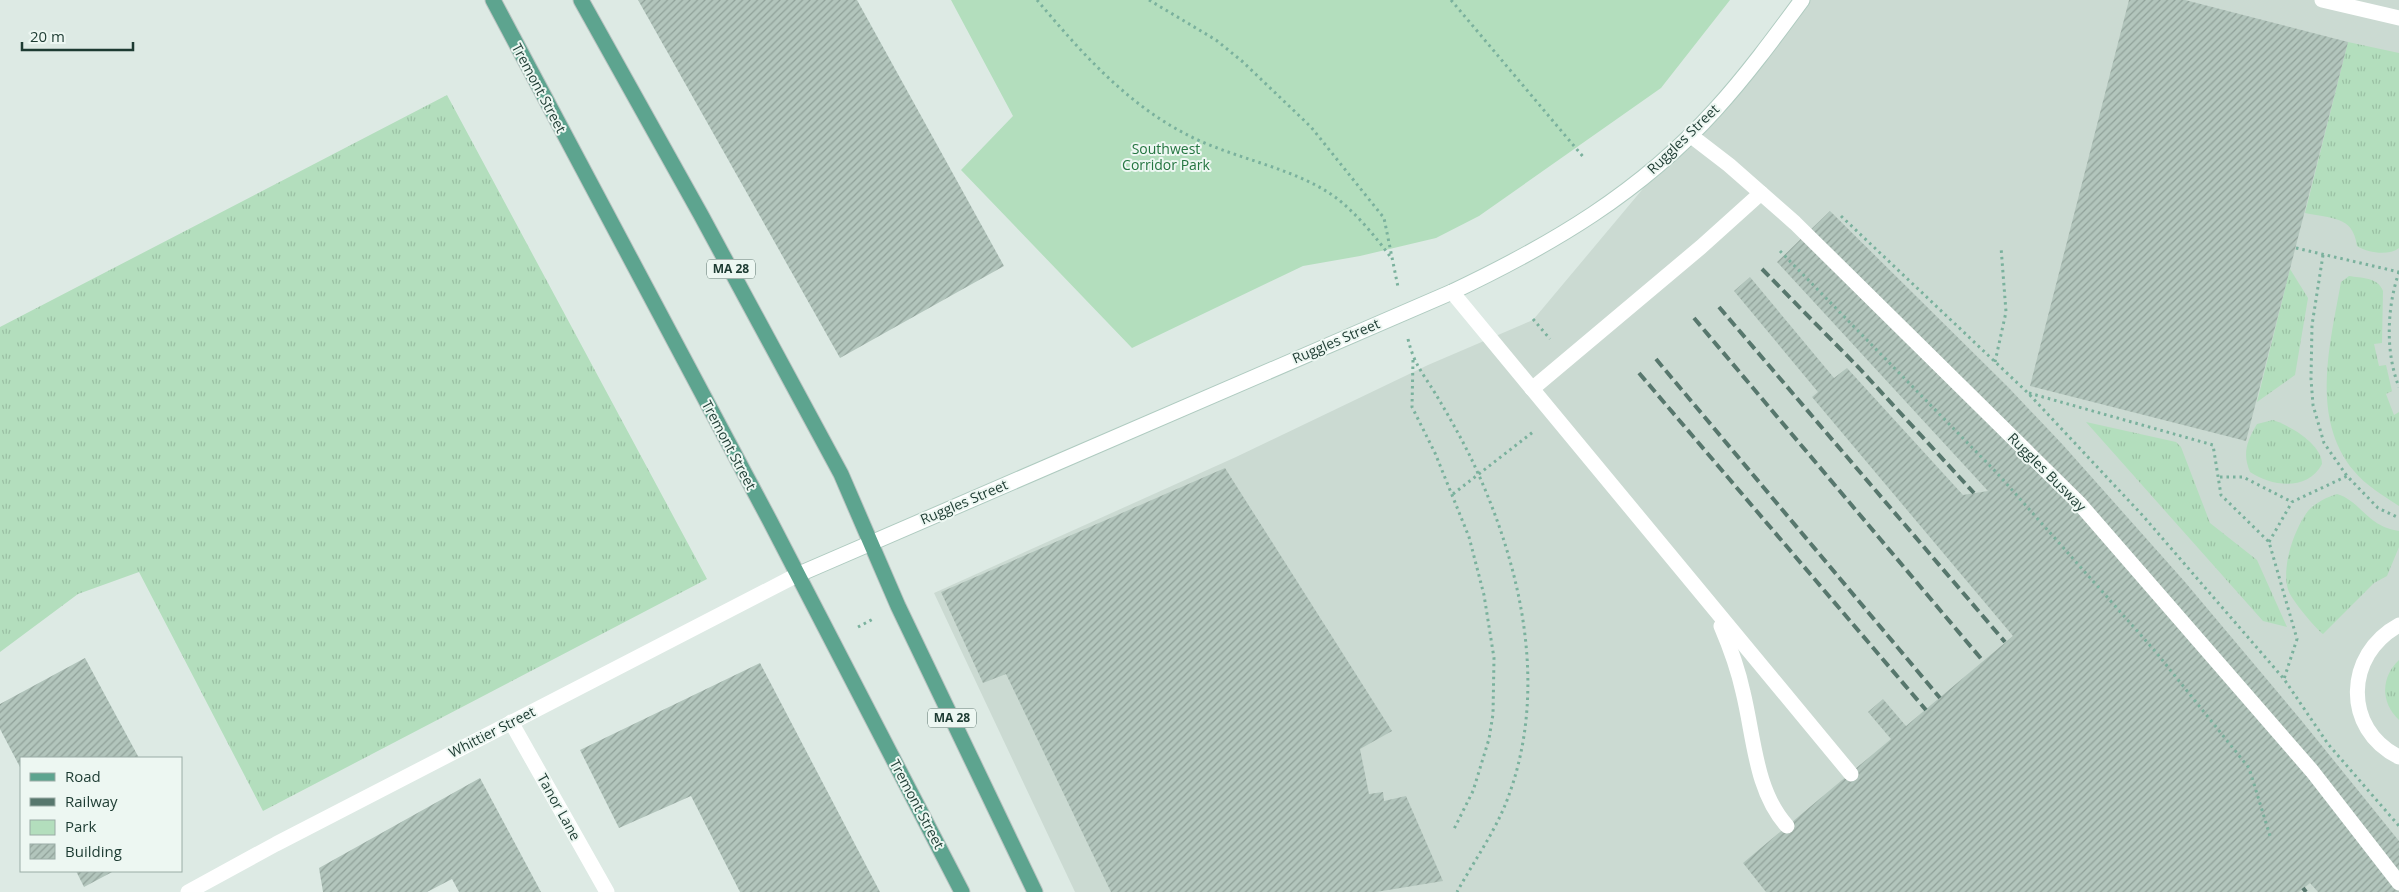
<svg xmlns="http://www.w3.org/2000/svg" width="2399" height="892" font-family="'Open Sans',sans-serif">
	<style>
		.built { fill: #cbdad2 }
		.grass { fill: url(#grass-tufts) }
		.green { fill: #b3debd }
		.building { fill: url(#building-hatch) }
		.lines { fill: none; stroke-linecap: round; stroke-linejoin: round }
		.secondary-casing { stroke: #afcbc0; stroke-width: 17 }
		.primary-casing { stroke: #bbc4c2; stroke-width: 17 }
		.path { stroke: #7ab19d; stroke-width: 3; stroke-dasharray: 2.5 4; stroke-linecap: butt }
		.lane { stroke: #fff; stroke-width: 15 }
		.street { stroke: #fff; stroke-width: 15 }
		.secondary { stroke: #fff; stroke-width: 15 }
		.primary { stroke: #5da48f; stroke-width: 15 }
		.rail { stroke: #57776d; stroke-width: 4; stroke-dasharray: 10 5; stroke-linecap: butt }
		.labels { text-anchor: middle; stroke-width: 4; stroke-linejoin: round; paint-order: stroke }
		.shield { fill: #edf7f2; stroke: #5b736c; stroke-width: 1 }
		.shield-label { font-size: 12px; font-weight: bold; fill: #1d3b32 }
		.street-label { font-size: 14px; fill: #1d3b32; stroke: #edf7f2 }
		.park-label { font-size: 14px; fill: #247540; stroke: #edf7f2 }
	</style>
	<defs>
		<pattern id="grass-tufts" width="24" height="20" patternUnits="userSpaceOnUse" patternTransform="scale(1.25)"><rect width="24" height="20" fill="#b3debd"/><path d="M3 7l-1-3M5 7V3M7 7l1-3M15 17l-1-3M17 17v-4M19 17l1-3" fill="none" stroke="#9abfa3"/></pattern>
		<pattern id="building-hatch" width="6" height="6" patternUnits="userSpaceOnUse" patternTransform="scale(1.25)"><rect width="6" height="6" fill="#b2c5bc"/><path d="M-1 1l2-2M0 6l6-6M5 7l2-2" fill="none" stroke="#90a199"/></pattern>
	</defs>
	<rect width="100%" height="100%" fill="#ddeae4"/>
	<path class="built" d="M 1801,0 L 2399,0 L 2399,892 L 1075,892 L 934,593 L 1236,457 L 1428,365 L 1533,320 Z"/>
	<g class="grass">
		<path d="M 2348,42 L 2399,53 L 2399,248 C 2389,256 2368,253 2357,246 C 2353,215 2331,219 2305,213 Z"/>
		<path d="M 447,95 L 707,579 L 263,811 L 139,572 L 78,594 L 0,652 L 0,327 Z"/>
		<path d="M 2290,269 L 2308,298 L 2295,375 L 2257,402 Z"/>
		<path d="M 2349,276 C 2361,278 2378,277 2383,291 L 2382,343 L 2374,344 L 2379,366 L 2386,365 L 2392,391 L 2386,394 L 2394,415 L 2399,412 L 2399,506 C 2384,496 2365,485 2354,471 C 2310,418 2330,344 2341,282 Z"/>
		<path d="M 2273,420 C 2289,425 2322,444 2322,464 C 2308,491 2272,487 2250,472 C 2242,453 2247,441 2257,424 Z"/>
		<path d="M 2086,422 L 2176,442 L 2181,447 L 2210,523 L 2257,560 L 2287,627 L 2263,621 Z"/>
		<path d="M 2337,494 C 2361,501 2366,526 2399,531 L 2399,547 L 2387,576 L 2374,583 L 2323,634 C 2315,628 2292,600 2289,592 C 2280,570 2294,529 2308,511 C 2315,503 2327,497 2337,494 Z"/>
		<path d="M 2399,660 L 2399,720 C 2380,702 2381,677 2399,660 Z"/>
	</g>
	<path class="green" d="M 951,0 L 1730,0 L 1661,88 L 1479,216 L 1436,238 L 1360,256 L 1303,266 L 1132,348 L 961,170 L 1013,116 Z"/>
	<g class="building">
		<path d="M 638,0 L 857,0 L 1004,266 L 840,358 Z"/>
		<path d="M 2129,0 L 2185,0 L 2348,42 L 2246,441 L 2030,386 Z"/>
		<path d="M 1830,211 L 2008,387 L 2063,445 L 2185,582 L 2301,720 L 2399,841 L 2399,892 L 2318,892 L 2310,883 L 2299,892 L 1766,892 L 1743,863 L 1891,739 L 1868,712 L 1883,699 L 1906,726 L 2013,636 L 1812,397 L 1818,392 L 1734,291 L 1750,277 L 1834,378 L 1847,368 L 1963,495 L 1988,491 L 1777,262 Z"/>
		<path d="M 1225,468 L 1392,731 L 1360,749 L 1369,794 L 1383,792 L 1384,801 L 1406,796 L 1443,881 L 1376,892 L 1111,892 L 1006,674 L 983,683 L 941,592 Z"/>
		<path d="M 85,658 L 139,758 L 21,758 L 21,769 L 0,729 L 0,704 Z"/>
		<path d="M 760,663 L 880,892 L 740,892 L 691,796 L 619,828 L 580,750 Z"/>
		<path d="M 480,778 L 541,892 L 459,892 L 452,879 L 427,892 L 323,892 L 319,868 Z"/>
		<path d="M 76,871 L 114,871 L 84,887 Z"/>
	</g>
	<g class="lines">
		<g class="secondary-casing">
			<path id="secondary" d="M 797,575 L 1452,292 C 1551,245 1640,193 1715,110 C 1746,76 1774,38 1802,0"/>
		</g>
		<g class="primary-casing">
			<g id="primary">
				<path d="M 493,0 L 770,521 L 962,892"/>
				<path d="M 581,0 L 701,215 L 841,474 L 898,606 L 1035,892"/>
			</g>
		</g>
		<g class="path">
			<path d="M 1037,0 C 1079,50 1124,101 1182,132 C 1227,157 1284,165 1326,191 C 1350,205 1376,237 1392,259"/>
			<path d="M 1149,0 L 1216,40 L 1243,62 L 1311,127 L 1384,218 L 1398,287"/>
			<path d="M 1451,0 L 1585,159"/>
			<path d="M 1841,216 L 2028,393 L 2144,517 L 2284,679 L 2328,744 L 2399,826"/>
			<path d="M 2296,248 L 2399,272"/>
			<path d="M 1780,251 L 1997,473 L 2155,651 L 2249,768 L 2271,839"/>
			<path d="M 2323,255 L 2312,325 L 2311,379 L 2313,405 L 2324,443 L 2347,476 L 2378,508 L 2399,518"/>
			<path d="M 2399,272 C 2387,307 2385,352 2399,387"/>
			<path d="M 1533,319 L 1550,339"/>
			<path d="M 1408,339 C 1414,364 1422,372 1435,393 C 1447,413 1459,434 1470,456 C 1519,558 1549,681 1510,792 C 1498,828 1475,859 1457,892"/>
			<path d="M 1413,360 L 1412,407 L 1435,453 L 1469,537 L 1484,595 L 1494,658 L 1493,714 L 1489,739 L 1473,791 L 1454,829"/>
			<path d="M 1995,362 L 2006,312 L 2001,247"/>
			<path d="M 2029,393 L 2213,445 L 2221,495 L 2269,542 L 2297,639 L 2284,679"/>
			<path d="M 2220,477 L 2243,477 L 2292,502"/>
			<path d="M 1453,494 L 1533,432"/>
			<path d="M 2269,542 L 2292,502 L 2347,476"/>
			<path d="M 858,627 L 875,618"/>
		</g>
		<g class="lane">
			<path d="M 1690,135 L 1729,165 L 1795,223 L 2079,503 L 2312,771 L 2399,883"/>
			<path d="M 1452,292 L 1851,774"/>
			<path d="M 1532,389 L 1701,247 L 1761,193"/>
			<path d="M 1721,626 C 1730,647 1738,669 1743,692 C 1754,736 1755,791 1787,826"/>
		</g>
		<g class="street">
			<path d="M 2322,0 L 2399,18"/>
			<path d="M 2399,625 C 2345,654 2342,729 2399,757"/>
			<path d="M 511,722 L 607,892"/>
			<path d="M 188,892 L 276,844 L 797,575"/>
		</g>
		<use href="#secondary" class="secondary"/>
		<use href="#primary" class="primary"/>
		<g class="rail">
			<path d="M 1762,269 L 1859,368 L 1974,493"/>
			<path d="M 1719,307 L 2005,642"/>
			<path d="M 1694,318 L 1983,661"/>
			<path d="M 1656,359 L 1940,698"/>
			<path d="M 1639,373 L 1926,710"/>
			<path d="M 2303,888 L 2306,892"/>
		</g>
	</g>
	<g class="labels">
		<g class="shield">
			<rect x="707" y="259.5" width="48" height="19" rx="4"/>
			<rect x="928" y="708.5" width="48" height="19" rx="4"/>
		</g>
		<g class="shield-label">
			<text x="731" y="273">MA 28</text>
			<text x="952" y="722">MA 28</text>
		</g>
		<g class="street-label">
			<text transform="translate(539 88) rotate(62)" y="5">Tremont Street</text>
			<text transform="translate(1683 139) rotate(-44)" y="5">Ruggles Street</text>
			<text transform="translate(1336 341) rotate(-23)" y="5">Ruggles Street</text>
			<text transform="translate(729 445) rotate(62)" y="5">Tremont Street</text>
			<text transform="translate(2047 472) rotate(45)" y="5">Ruggles Busway</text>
			<text transform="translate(964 502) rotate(-23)" y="5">Ruggles Street</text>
			<text transform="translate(492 732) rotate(-27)" y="5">Whittier Street</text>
			<text transform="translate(917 804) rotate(62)" y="5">Tremont Street</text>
			<text transform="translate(559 807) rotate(61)" y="5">Tanor Lane</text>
		</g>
		<g class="park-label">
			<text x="1166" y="154">Southwest<tspan x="1166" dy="16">Corridor Park</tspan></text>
		</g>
	</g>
	<rect x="20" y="757" width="162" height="115" fill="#edf7f2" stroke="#9aaca5"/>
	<rect x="30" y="773" width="25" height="8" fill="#5da48f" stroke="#9aaca5"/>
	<text x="65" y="782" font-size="15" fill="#1d3b32">Road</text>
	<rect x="30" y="798" width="25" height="8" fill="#57776d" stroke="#9aaca5"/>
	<text x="65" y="807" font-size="15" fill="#1d3b32">Railway</text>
	<rect x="30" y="820" width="25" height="15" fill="#b3debd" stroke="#9aaca5"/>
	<text x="65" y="832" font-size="15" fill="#1d3b32">Park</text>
	<rect x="30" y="844" width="25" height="15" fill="url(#building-hatch)" stroke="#9aaca5"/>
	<text x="65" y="857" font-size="15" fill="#1d3b32">Building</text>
	<path d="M22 42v8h111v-8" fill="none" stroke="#1d3b32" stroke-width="2.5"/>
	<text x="30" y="42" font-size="15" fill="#1d3b32" stroke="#edf7f2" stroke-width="4" paint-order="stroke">20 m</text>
</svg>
